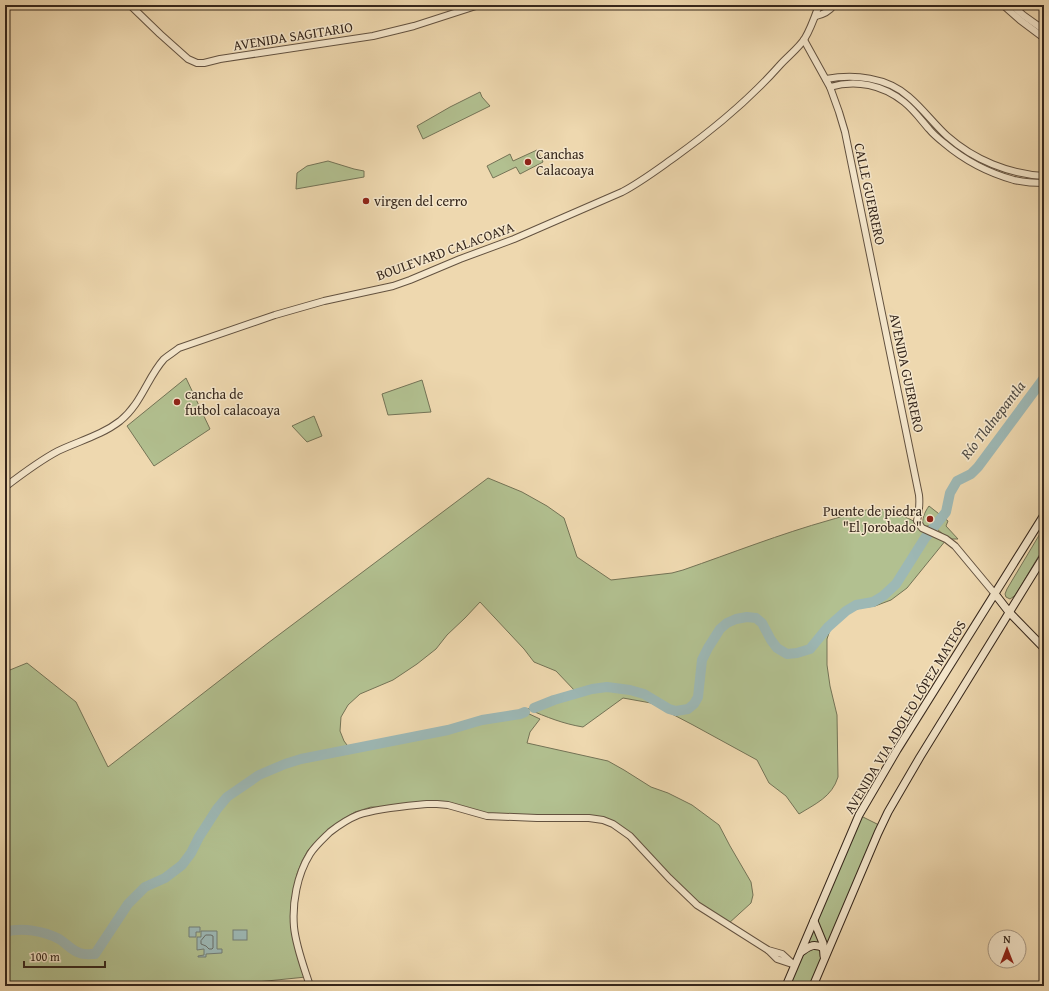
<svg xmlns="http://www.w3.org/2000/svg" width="1049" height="991" font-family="'Gentium Book Plus',serif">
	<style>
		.green { fill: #b2c090; stroke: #747356 }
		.water { fill: #9db8b5; stroke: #737e77 }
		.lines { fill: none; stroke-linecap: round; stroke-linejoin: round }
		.shore { stroke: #696f68; stroke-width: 1 }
		.river { stroke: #9db8b5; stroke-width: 10 }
		.tertiary-casing { stroke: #635240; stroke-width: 8 }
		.secondary-casing { stroke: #35261b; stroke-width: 9 }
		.tertiary { stroke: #f4e6cb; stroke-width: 6 }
		.secondary { stroke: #f4e6cb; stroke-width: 7 }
		.poi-dot { fill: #8f2418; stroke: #f4e6cb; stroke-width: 1.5 }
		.labels { text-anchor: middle; stroke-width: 3; stroke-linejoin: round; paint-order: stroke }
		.street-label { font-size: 14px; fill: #35261b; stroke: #f4e6cb }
		.poi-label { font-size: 14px; fill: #35261b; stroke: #f4e6cb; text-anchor: start }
		.water-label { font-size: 15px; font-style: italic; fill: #4f4a42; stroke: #f4e6cb }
	</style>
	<rect width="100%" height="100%" fill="#eed8af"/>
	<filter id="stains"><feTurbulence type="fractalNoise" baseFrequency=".005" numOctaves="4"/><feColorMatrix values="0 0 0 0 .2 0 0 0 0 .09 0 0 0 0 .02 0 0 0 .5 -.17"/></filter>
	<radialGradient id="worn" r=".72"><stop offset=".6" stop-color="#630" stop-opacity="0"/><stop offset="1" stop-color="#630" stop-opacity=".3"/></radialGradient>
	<g class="green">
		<path d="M 480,92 L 482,97 L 490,106 L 423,139 L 417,126 L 450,107 Z"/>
		<path d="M 537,150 L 543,162 L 520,174 L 516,167 L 493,178 L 487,166 L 510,154 L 513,161 Z"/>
		<path d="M 328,161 L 354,169 L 364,171 L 364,177 L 296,189 L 297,173 L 307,166 Z"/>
		<path d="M 186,378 L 210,429 L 154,466 L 127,426 Z"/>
		<path d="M 422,380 L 431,412 L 388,415 L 382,394 Z"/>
		<path d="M 314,416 L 322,436 L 307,442 L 292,426 Z"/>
		<path d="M 488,478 L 522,492 L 547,506 L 564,518 L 577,557 L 611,580 L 672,573 L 683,570 C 732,553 780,534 830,520 C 845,516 862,509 877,509 C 900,510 927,529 946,540 L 907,588 L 891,600 L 875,606 L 860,608 L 850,612 L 831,627 L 827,639 L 827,665 L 830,686 L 837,715 L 838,777 C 832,797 815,804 799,814 L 786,796 L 769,783 L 757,760 L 693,725 L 651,703 L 623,698 L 583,727 C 564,724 546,717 528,709 L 554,697 L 576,692 L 556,671 L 534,662 L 524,649 L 480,602 L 465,618 L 447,635 L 436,649 L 417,664 L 393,680 L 360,694 L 348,705 L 341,717 L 340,731 L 344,741 L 350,749 L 448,730 L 482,720 L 520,714 L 525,712 L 540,719 L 530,732 L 527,743 L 608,761 L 624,770 L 651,787 L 668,793 L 692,805 L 719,825 L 730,846 L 751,882 L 753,895 L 751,903 L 728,924 L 697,905 L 630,836 L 603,820 L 500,817 L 448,805 L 394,808 L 371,807 L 355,812 L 343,819 L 327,831 L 308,850 L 302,861 L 297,874 L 294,889 L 292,916 L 306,977 L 218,986 L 5,986 L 5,672 L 27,663 L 76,702 L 108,767 L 268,643 Z"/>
		<path d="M 929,506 L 948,521 L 946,526 L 958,539 L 949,539 L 932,525 L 923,527 C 922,519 924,513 929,506 Z"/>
		<path d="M 1044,527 L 1044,547 L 1016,594 L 1013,597 L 1010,599 L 1006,597 L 1005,594 L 1007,589 Z"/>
		<path d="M 859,815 L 881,826 L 813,986 L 786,986 Z"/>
	</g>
	<g class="water">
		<path d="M 189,927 L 200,927 L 200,932 L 196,932 L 196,937 L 189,937 Z"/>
		<rect x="233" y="930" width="14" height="10"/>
		<path d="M 201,931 L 217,931 L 217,949 L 222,949 L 222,953 L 206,954 L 206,957 L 198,957 L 198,956 L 204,955 L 204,949 L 197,950 L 197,937 L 201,937 Z"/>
	</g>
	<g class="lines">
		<path class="shore" d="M 206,935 L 211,935 L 213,936 L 213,948 L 212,949 L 209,949 L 206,946 L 201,944 L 201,941 Z"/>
		<g class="river">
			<path d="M 534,708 L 554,700 L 592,689 L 607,687 L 630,690 L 644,694 L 669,709 L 676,711 L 688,709 L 694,704 L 698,697 L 702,660 L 708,648 L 720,629 L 727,623 L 736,619 L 747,617 L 756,618 L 762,623 L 771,640 L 777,648 L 787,654 L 797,653 L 810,649 L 828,627 L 846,611 L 856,605 L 873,602 L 883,596 L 896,584 L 925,538 L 946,512 L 950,493 L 957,481 L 971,474 L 978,467 L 1044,378"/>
			<path d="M 5,932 C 22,927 44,931 59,939 C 66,943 72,951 80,953 C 84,955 91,954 95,954 L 128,904 L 145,887 L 165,878 L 182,865 L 191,853 L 199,837 L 217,809 L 227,797 L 259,775 L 285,764 L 301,759 L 448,730 L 482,720 L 520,714 L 525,712"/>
		</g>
		<g class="tertiary-casing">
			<g id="tertiary">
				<path d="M 130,5 L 160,34 L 188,59 L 197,63 L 204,63 L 220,59 L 373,36 L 414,26 L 479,5"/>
				<path d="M 1003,5 L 1020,20 L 1044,38"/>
				<path d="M 1012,5 L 1023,15 L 1044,30"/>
				<path d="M 816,16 C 823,14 829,12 834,5"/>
				<path d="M 804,40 L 830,87 L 839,112 L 845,132 L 919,495 C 920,504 919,512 917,521 L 922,528 L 946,539 L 955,546 L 995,594"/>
				<path d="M 826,79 C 854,74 887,77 909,97 C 923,109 934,124 947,136 C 974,160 1009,174 1044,176"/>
				<path d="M 830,87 C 856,79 883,85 904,102 C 914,110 921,120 929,129 C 933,134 939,139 944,143 C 964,160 989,173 1014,180 C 1023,182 1034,183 1044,183"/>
				<path d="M 5,487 C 22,474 39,461 58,451 C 79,441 102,435 120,421 C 142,403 147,378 164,359 C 169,355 174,352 179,348 L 275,315 L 324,301 L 393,286 L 410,280 L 460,259 L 514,239 L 622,192 C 641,182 658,169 675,157 C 714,129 749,100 780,65 C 787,57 800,47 805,38 C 811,28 815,16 819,5"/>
				<path d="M 769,951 L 777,959 L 792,964"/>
				<path d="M 310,986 C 304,967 296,947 294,927 C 292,903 297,875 310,854 C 315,846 323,839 330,832 C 339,825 348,819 358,815 C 378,808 407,806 427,804 L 437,804 L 448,805 L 487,816 L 537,818 L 589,818 L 603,820 L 613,824 L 630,836 L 669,878 L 697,905 L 768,950 L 782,954 L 794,965"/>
			</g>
		</g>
		<g class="secondary-casing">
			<g id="secondary">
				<path d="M 995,594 L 1009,612 L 1044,648"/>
				<path d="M 814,921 L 823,943 L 824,956"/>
				<path d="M 801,952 C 810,946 813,943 824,948"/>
				<path d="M 786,986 L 859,815 L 897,750 L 1044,515"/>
				<path d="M 813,986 L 878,833 L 888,812 L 920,757 L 1044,556"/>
			</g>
		</g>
		<use href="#tertiary" class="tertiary"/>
		<use href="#secondary" class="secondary"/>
	</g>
	<g class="poi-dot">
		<circle cx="528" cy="162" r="4"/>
		<circle cx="366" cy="201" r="4"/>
		<circle cx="177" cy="402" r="4"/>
		<circle cx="930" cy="519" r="4"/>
	</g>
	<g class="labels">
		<g class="street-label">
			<text transform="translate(293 36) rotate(-9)" y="5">AVENIDA SAGITARIO</text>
			<text transform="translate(870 194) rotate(78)" y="5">CALLE GUERRERO</text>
			<text transform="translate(445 251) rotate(-20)" y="5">BOULEVARD CALACOAYA</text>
			<text transform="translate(907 373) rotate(78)" y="5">AVENIDA GUERRERO</text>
			<text transform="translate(905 717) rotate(-59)" y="5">AVENIDA VIA ADOLFO LÓPEZ MATEOS</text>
		</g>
		<g class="poi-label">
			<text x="536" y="159">Canchas<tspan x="536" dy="16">Calacoaya</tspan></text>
			<text x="374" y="206">virgen del cerro</text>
			<text x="185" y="399">cancha de<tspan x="185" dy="16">futbol calacoaya</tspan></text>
			<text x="922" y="516" text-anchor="end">Puente de piedra<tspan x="922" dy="16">"El Jorobado"</tspan></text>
		</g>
		<g class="water-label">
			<text transform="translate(993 420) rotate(-52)" y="5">Río Tlalnepantla</text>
		</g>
	</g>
	<rect width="1049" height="991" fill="none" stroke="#eed8af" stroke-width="20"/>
	<rect x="6" y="6" width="1037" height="979" fill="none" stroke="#35261b" stroke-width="2"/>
	<rect x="10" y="10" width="1029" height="971" fill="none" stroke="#35261b"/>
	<g transform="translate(1007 949)"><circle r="19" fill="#f4e6cb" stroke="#a89985"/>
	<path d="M0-3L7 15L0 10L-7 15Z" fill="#8f2418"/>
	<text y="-6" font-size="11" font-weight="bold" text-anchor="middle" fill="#35261b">N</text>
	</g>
	<path d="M24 961v6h81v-6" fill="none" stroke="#35261b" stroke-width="2"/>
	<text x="30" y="961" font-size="12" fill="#35261b" stroke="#f4e6cb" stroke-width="3" paint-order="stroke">100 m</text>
	<rect width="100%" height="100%" filter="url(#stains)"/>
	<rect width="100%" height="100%" fill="url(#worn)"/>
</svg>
